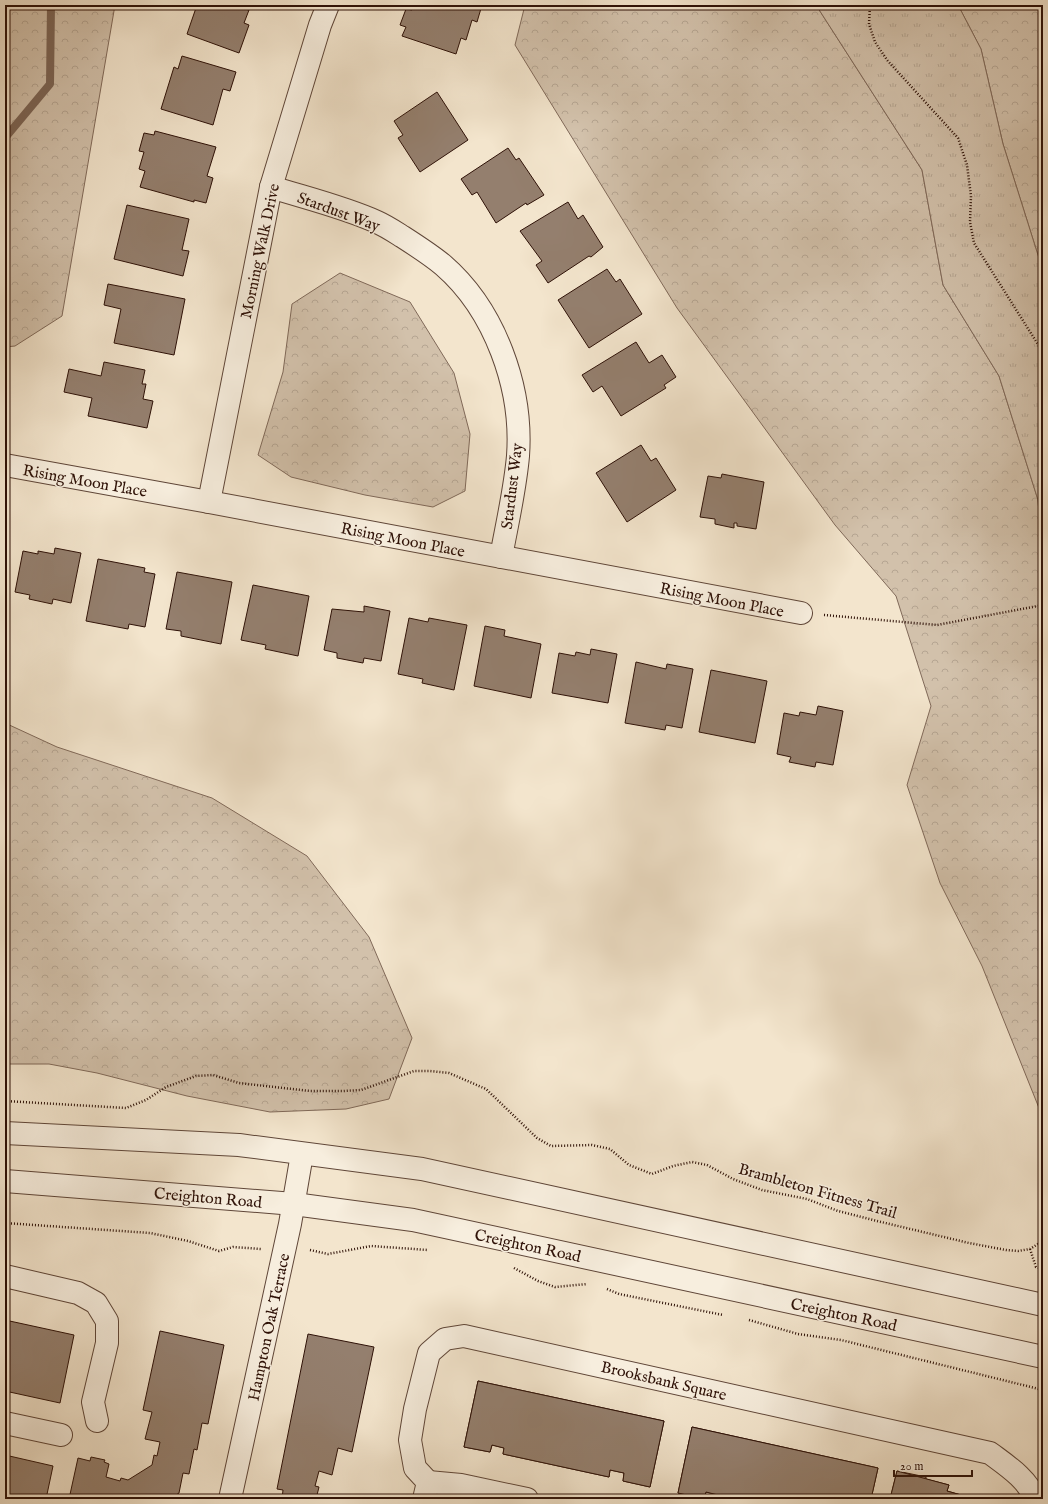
<svg xmlns="http://www.w3.org/2000/svg" width="1048" height="1504" font-family="'IM FELL English',serif">
	<style>
		.forest { fill: url(#forest-crowns); stroke: #806959 }
		.park { fill: url(#park-tufts); stroke: #806959 }
		.lines { fill: none; stroke-linecap: round; stroke-linejoin: round }
		.stream { stroke: #7c6556; stroke-width: 8 }
		.building { fill: #947f6e; stroke: #2e1107 }
		.minor-casing { stroke: #5f4638; stroke-width: 24 }
		.path { stroke: #2e1107; stroke-width: 2.5; stroke-dasharray: 1 2; stroke-linecap: butt }
		.minor { stroke: #f7eede; stroke-width: 22 }
		.labels { text-anchor: middle; stroke-width: 3; stroke-linejoin: round; paint-order: stroke }
		.street-label { font-size: 16px; fill: #2e1107; stroke: #f7eede }
	</style>
	<defs>
		<pattern id="forest-crowns" width="20" height="18" patternUnits="userSpaceOnUse"><rect width="20" height="18" fill="#d2c1ab"/><path d="M2 6a3 3 0 1 1 6 0M12 15a3 3 0 1 1 6 0" fill="none" stroke="#b5a592"/></pattern>
		<pattern id="park-tufts" width="24" height="20" patternUnits="userSpaceOnUse"><rect width="24" height="20" fill="#d2c1ab"/><path d="M3 7l-1-3M5 7V3M7 7l1-3M15 17l-1-3M17 17v-4M19 17l1-3" fill="none" stroke="#b5a592"/></pattern>
	</defs>
	<rect width="100%" height="100%" fill="#f3e5cd"/>
	<filter id="stains"><feTurbulence type="fractalNoise" baseFrequency=".005" numOctaves="4"/><feColorMatrix values="0 0 0 0 .2 0 0 0 0 .09 0 0 0 0 .02 0 0 0 .5 -.17"/></filter>
	<radialGradient id="worn" r=".72"><stop offset=".6" stop-color="#630" stop-opacity="0"/><stop offset="1" stop-color="#630" stop-opacity=".3"/></radialGradient>
	<g class="forest">
		<path d="M 5,5 L 115,5 L 62,316 L 15,346 L 5,347 Z"/>
		<path d="M 525,5 L 816,5 L 922,170 L 943,285 L 999,376 L 1038,500 L 1043,564 L 1043,1105 L 1039,1108 L 982,966 L 940,883 L 907,785 L 931,706 L 896,596 L 835,525 L 677,308 L 515,45 Z"/>
		<path d="M 958,5 L 1043,5 L 1043,271 L 1003,144 L 981,49 Z"/>
		<path d="M 340,273 L 410,302 L 454,373 L 470,434 L 465,491 L 433,507 L 365,495 L 291,477 L 258,455 L 283,372 L 292,304 Z"/>
		<path d="M 5,723 L 57,747 L 212,798 L 307,856 L 369,937 L 412,1038 L 389,1099 L 346,1109 L 270,1112 L 187,1096 L 97,1073 L 49,1064 L 5,1064 Z"/>
	</g>
	<path class="park" d="M 816,5 L 958,5 L 981,49 L 1003,144 L 1043,271 L 1043,564 L 1038,500 L 999,376 L 943,285 L 922,170 Z"/>
	<g class="lines">
		<path class="stream" d="M 5,138 L 50,84 L 51,5"/>
	</g>
	<g class="building">
		<path d="M 197,5 L 245,5 L 244,9 L 249,10 L 244,23 L 249,25 L 239,53 L 187,34 Z"/>
		<path d="M 414,5 L 482,5 L 477,22 L 472,20 L 466,40 L 461,38 L 456,54 L 402,36 L 406,27 L 400,25 L 406,9 L 412,10 Z"/>
		<path d="M 182,56 L 236,72 L 230,91 L 223,89 L 213,125 L 161,109 L 174,67 L 178,69 Z"/>
		<path d="M 437,92 L 468,140 L 420,172 L 398,138 L 403,135 L 394,121 Z"/>
		<path d="M 155,131 L 216,147 L 207,176 L 213,178 L 206,203 L 194,200 L 194,202 L 140,187 L 145,171 L 139,169 L 144,152 L 139,151 L 144,133 L 154,135 Z"/>
		<path d="M 508,148 L 516,160 L 519,158 L 544,195 L 527,205 L 526,203 L 496,223 L 477,192 L 472,195 L 461,179 Z"/>
		<path d="M 568,202 L 578,219 L 583,215 L 603,247 L 591,257 L 589,256 L 548,283 L 536,265 L 542,261 L 520,231 Z"/>
		<path d="M 127,205 L 189,219 L 182,250 L 189,251 L 183,276 L 114,259 Z"/>
		<path d="M 607,269 L 616,282 L 620,279 L 642,314 L 589,348 L 558,300 Z"/>
		<path d="M 108,284 L 185,299 L 174,355 L 114,343 L 121,309 L 104,305 Z"/>
		<path d="M 636,342 L 649,363 L 662,355 L 676,377 L 664,385 L 666,388 L 621,416 L 602,386 L 593,392 L 582,375 Z"/>
		<path d="M 104,362 L 145,370 L 142,384 L 146,384 L 143,399 L 153,401 L 147,428 L 88,416 L 92,398 L 64,392 L 69,369 L 101,376 Z"/>
		<path d="M 641,445 L 651,461 L 656,458 L 676,490 L 627,522 L 596,473 Z"/>
		<path d="M 722,474 L 764,482 L 756,529 L 737,526 L 737,523 L 734,523 L 734,528 L 715,524 L 715,519 L 700,517 L 708,476 L 721,478 Z"/>
		<path d="M 55,548 L 81,553 L 71,603 L 53,599 L 52,604 L 29,599 L 30,595 L 15,592 L 23,551 L 38,554 L 38,551 L 54,554 Z"/>
		<path d="M 98,559 L 145,568 L 144,572 L 155,574 L 145,627 L 129,624 L 128,629 L 86,621 Z"/>
		<path d="M 177,572 L 232,582 L 221,644 L 181,636 L 181,631 L 166,629 Z"/>
		<path d="M 253,585 L 309,596 L 298,656 L 265,649 L 266,645 L 241,640 Z"/>
		<path d="M 364,606 L 390,611 L 381,661 L 364,658 L 363,663 L 337,658 L 337,653 L 324,650 L 332,609 L 364,612 Z"/>
		<path d="M 409,618 L 428,622 L 429,618 L 467,625 L 454,690 L 422,683 L 423,679 L 398,674 Z"/>
		<path d="M 485,626 L 505,630 L 504,636 L 541,644 L 531,698 L 474,686 Z"/>
		<path d="M 591,649 L 617,654 L 608,703 L 552,693 L 559,653 L 575,656 L 576,652 L 590,655 Z"/>
		<path d="M 636,662 L 666,669 L 667,664 L 693,669 L 682,728 L 666,725 L 665,730 L 625,723 Z"/>
		<path d="M 711,670 L 767,681 L 755,743 L 699,732 Z"/>
		<path d="M 818,706 L 843,711 L 833,765 L 816,762 L 815,767 L 789,762 L 791,757 L 777,754 L 784,713 L 799,716 L 800,712 L 816,715 Z"/>
		<path d="M 5,1320 L 74,1335 L 60,1403 L 5,1391 Z"/>
		<path d="M 160,1331 L 224,1345 L 208,1424 L 202,1423 L 197,1450 L 194,1449 L 189,1474 L 183,1473 L 179,1493 L 170,1499 L 69,1499 L 78,1458 L 90,1461 L 91,1457 L 105,1460 L 104,1462 L 109,1464 L 106,1477 L 120,1481 L 121,1478 L 128,1480 L 152,1465 L 154,1455 L 157,1456 L 160,1442 L 145,1439 L 152,1412 L 143,1410 Z"/>
		<path d="M 308,1334 L 374,1347 L 352,1452 L 338,1448 L 332,1475 L 319,1471 L 315,1486 L 319,1487 L 317,1495 L 319,1499 L 282,1499 L 283,1490 L 277,1489 Z"/>
		<path d="M 478,1381 L 664,1421 L 650,1487 L 623,1481 L 624,1473 L 610,1470 L 609,1477 L 503,1454 L 504,1448 L 492,1445 L 490,1452 L 464,1447 Z"/>
		<path d="M 478,1381 L 664,1421 L 650,1487 L 623,1481 L 624,1473 L 610,1470 L 609,1477 L 503,1454 L 504,1448 L 492,1445 L 490,1452 L 464,1447 Z"/>
		<path d="M 692,1427 L 878,1468 L 871,1499 L 717,1499 L 718,1495 L 706,1492 L 704,1499 L 678,1493 Z"/>
		<path d="M 692,1427 L 878,1468 L 871,1499 L 717,1499 L 718,1495 L 706,1492 L 704,1499 L 678,1493 Z"/>
		<path d="M 5,1455 L 53,1466 L 46,1499 L 5,1499 Z"/>
		<path d="M 897,1471 L 926,1477 L 926,1479 L 949,1485 L 947,1491 L 968,1497 L 969,1499 L 890,1499 Z"/>
		<path d="M 897,1471 L 949,1485 L 947,1491 L 968,1497 L 969,1499 L 890,1499 Z"/>
	</g>
	<g class="lines">
		<g class="minor-casing">
			<g id="minor">
				<path d="M 271,187 C 306,198 344,207 377,222 C 386,226 395,232 403,237 C 417,246 431,255 443,265 C 495,310 523,388 518,456 C 515,490 507,524 501,557"/>
				<path d="M 5,465 L 209,502 L 801,613"/>
				<path d="M 209,502 L 271,187 L 320,25 L 328,5"/>
				<path d="M 5,1133 L 239,1145 L 422,1169 L 1043,1305"/>
				<path d="M 5,1181 L 294,1204 L 413,1220 L 1043,1357"/>
				<path d="M 5,1276 L 78,1293 L 96,1303 L 107,1321 L 107,1343 L 93,1402 L 97,1421"/>
				<path d="M 5,1423 L 61,1435"/>
				<path d="M 428,1482 L 461,1485 L 527,1499"/>
				<path d="M 230,1499 L 290,1224 L 302,1154"/>
				<path d="M 424,1499 L 428,1482 L 415,1468 L 410,1440 L 415,1409 L 429,1353 L 445,1339 L 464,1336 L 990,1453 C 1006,1465 1028,1479 1035,1499"/>
			</g>
		</g>
		<g class="path">
			<path d="M 870,5 L 869,24 L 875,42 L 887,60 L 958,138 L 967,165 L 971,196 L 970,222 L 974,243 L 1039,346 L 1043,364"/>
			<path d="M 824,615 L 937,625 L 1043,605"/>
			<path d="M 5,1101 L 126,1108 L 146,1100 L 166,1087 L 196,1076 L 213,1075 L 239,1083 L 310,1091 L 343,1091 L 361,1090 L 414,1071 L 430,1071 L 449,1073 L 486,1089 L 537,1138 L 551,1146 L 592,1145 L 610,1149 L 629,1165 L 652,1174 L 673,1166 L 692,1162 L 707,1165 L 733,1179 L 762,1190 L 807,1199 L 838,1211 L 877,1221 L 969,1243 L 1006,1250 L 1018,1251 L 1030,1249 L 1041,1242 L 1043,1238"/>
			<path d="M 1043,1154 L 1041,1169 L 1043,1175"/>
			<path d="M 5,1223 L 150,1233 L 188,1241 L 219,1251 L 233,1247 L 261,1249"/>
			<path d="M 1030,1249 L 1036,1267 L 1043,1269"/>
			<path d="M 310,1250 L 328,1254 L 371,1246 L 428,1250"/>
			<path d="M 514,1268 L 538,1281 L 555,1287 L 587,1284"/>
			<path d="M 607,1289 L 619,1294 L 723,1315"/>
			<path d="M 749,1320 L 798,1334 L 841,1340 L 1043,1390"/>
		</g>
		<use href="#minor" class="minor"/>
	</g>
	<g class="labels">
		<g class="street-label">
			<text transform="translate(339 211) rotate(20)" y="6">Stardust Way</text>
			<text transform="translate(259 251) rotate(-78)" y="6">Morning Walk Drive</text>
			<text transform="translate(85 480) rotate(10)" y="6">Rising Moon Place</text>
			<text transform="translate(511 486) rotate(-83)" y="6">Stardust Way</text>
			<text transform="translate(403 539) rotate(11)" y="6">Rising Moon Place</text>
			<text transform="translate(722 599) rotate(11)" y="6">Rising Moon Place</text>
			<text transform="translate(818 1190) rotate(16)" y="6">Brambleton Fitness Trail</text>
			<text transform="translate(208 1197) rotate(5)" y="6">Creighton Road</text>
			<text transform="translate(528 1245) rotate(12)" y="6">Creighton Road</text>
			<text transform="translate(844 1314) rotate(12)" y="6">Creighton Road</text>
			<text transform="translate(268 1327) rotate(-78)" y="6">Hampton Oak Terrace</text>
			<text transform="translate(664 1380) rotate(13)" y="6">Brooksbank Square</text>
		</g>
	</g>
	<rect width="1048" height="1504" fill="none" stroke="#f3e5cd" stroke-width="20"/>
	<rect x="6" y="6" width="1036" height="1492" fill="none" stroke="#2e1107" stroke-width="2"/>
	<rect x="10" y="10" width="1028" height="1484" fill="none" stroke="#2e1107"/>
	<path d="M894 1470v6h78v-6" fill="none" stroke="#2e1107" stroke-width="2"/>
	<text x="900" y="1470" font-size="12" fill="#2e1107" stroke="#f7eede" stroke-width="3" paint-order="stroke">20 m</text>
	<rect width="100%" height="100%" filter="url(#stains)"/>
	<rect width="100%" height="100%" fill="url(#worn)"/>
</svg>
